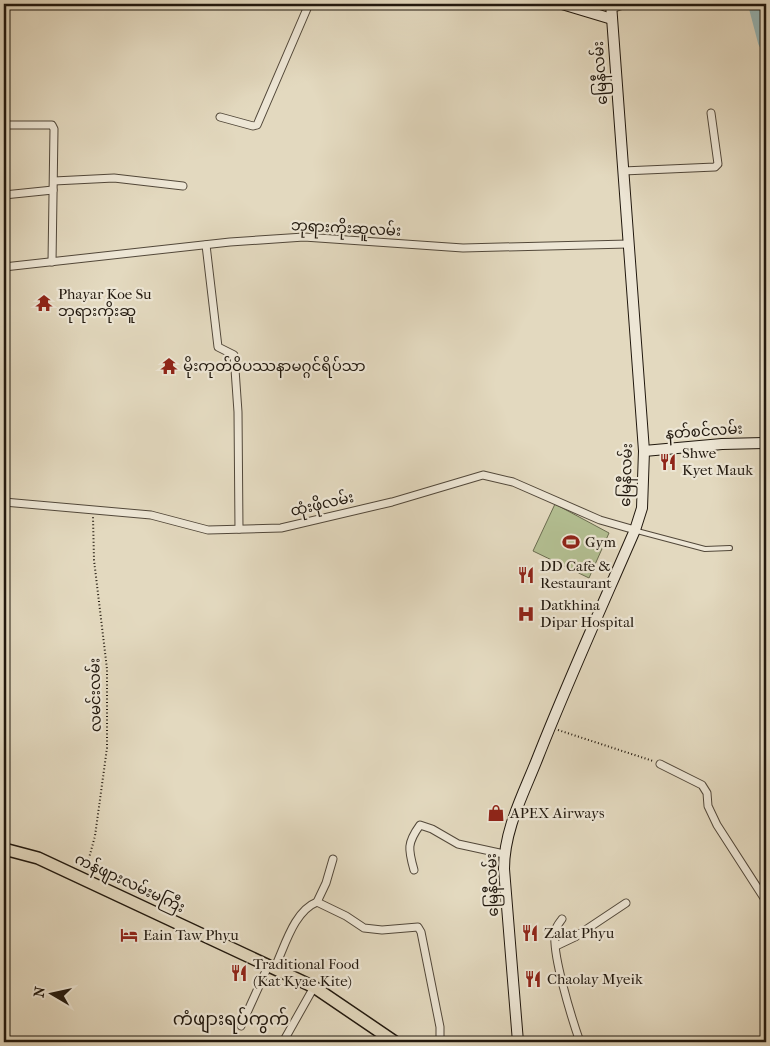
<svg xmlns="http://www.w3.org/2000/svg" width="770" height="1046" font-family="'IM FELL French Canon','Noto Sans Myanmar',serif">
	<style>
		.green { fill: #b3bf92; stroke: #6a6c50 }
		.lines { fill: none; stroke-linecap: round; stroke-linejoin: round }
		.river { stroke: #97b9ba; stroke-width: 16 }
		.lane-casing { stroke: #52483a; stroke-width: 6 }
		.street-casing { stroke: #52483a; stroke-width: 9 }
		.secondary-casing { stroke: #21180e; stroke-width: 12 }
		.primary-casing { stroke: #21180e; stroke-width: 14 }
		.path { stroke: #21180e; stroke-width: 2; stroke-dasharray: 1 2.5; stroke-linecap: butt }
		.lane { stroke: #ede6d5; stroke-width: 4 }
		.street { stroke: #ede6d5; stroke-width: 7 }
		.secondary { stroke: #ede6d5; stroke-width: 10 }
		.primary { stroke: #e3d9bf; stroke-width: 11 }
		.labels { text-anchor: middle; stroke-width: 4.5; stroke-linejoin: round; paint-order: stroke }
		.street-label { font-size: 15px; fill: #21180e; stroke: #ede6d5 }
		.poi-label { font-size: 15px; fill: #21180e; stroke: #ede6d5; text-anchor: start }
		.quarter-label { font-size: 18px; fill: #21180e; stroke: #ede6d5 }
	</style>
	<rect width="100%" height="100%" fill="#e3d9bf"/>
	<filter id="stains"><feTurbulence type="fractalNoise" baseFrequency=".004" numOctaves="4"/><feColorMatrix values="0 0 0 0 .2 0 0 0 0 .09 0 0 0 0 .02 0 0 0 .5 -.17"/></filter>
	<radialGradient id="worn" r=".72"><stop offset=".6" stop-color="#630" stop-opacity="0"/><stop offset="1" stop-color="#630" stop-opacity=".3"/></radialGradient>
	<path class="green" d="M 555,504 L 609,533 L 589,578 L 533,551 Z"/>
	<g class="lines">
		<path class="river" d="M 756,4 L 766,42"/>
		<g class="lane-casing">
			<path id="lane" d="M 637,531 L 705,549 L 730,548"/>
		</g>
		<g class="street-casing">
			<g id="street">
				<path d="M 611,9 L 626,4"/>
				<path d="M 220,117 L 253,126 L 257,125 L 309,4"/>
				<path d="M 4,125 L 52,125 L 54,129 L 52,262"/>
				<path d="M 623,171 L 715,167 L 718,164 L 711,113"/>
				<path d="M 54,181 L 114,178 L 183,186"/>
				<path d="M 4,195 L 53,190"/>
				<path d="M 206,245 L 218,347 L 234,355 L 238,412 L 239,529"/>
				<path d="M 4,267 L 230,242 L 304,237 L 463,248 L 628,244"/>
				<path d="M 4,502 L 151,515 L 208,530 L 281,528 L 392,502 L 483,475 L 513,482 L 600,520 L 635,530"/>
				<path d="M 660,764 L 702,785 L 707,793 L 708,806 L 717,825 L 766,901"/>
				<path d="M 414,870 C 408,849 407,843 420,825 L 432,829 L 458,844 L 504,854"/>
				<path d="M 317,902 L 346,916 L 364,928 L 382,930 L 418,927 L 421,932 L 440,1027 L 440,1042"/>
				<path d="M 562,919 C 560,922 557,925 556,929 C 549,947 573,1022 580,1042"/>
				<path d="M 556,946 L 575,937 L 626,903"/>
				<path d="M 275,967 C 285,946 294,911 317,902 L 326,883 L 333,859"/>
				<path d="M 241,1026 L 269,964"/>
				<path d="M 283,1042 L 314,987"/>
			</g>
		</g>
		<g class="secondary-casing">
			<g id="secondary">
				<path d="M 562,4 L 612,19"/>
				<path d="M 644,451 L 722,444 L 766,443"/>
				<path d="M 518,1042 L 504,869 C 504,829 524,793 538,757 C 568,681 602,606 635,530 L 642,508 L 644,451 L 611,4"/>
			</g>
		</g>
		<g class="primary-casing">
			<path id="primary" d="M 4,849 L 38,858 L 314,987 L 395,1042"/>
		</g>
		<g class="path">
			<path d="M 558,730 L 653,761"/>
			<path d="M 86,869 L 95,836 L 107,748 L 107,669 L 94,560 L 93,517"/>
		</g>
		<use href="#lane" class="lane"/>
		<use href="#street" class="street"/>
		<use href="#secondary" class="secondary"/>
		<use href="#primary" class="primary"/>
	</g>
	<defs>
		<g id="temple-bare" transform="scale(1.35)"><path d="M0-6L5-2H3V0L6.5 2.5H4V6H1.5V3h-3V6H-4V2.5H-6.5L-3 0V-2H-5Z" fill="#8f2418" stroke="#ede6d5" stroke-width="2.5" paint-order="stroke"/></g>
		<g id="restaurant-bare" transform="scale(1.35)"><path d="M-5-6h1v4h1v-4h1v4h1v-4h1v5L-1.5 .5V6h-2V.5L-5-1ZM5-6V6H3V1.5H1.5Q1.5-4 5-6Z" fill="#8f2418" stroke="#ede6d5" stroke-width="2.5" paint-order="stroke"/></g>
		<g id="stadium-bare" transform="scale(1.35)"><path d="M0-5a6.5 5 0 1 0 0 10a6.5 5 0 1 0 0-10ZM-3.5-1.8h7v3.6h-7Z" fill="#8f2418" stroke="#ede6d5" stroke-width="2.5" paint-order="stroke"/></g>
		<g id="hospital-bare" transform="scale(1.35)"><path d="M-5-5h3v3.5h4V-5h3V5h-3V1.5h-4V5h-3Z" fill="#8f2418" stroke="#ede6d5" stroke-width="2.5" paint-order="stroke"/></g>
		<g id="shop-bare" transform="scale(1.35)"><path d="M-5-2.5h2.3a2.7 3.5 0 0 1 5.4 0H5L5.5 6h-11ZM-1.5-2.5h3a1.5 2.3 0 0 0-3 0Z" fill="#8f2418" stroke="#ede6d5" stroke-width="2.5" paint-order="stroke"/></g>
		<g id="hotel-bare" transform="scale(1.35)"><path d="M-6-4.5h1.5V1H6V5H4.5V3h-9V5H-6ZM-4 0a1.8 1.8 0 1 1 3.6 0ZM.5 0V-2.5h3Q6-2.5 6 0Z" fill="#8f2418" stroke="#ede6d5" stroke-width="2.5" paint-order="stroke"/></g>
	</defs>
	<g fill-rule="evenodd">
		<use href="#temple-bare" x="44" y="303"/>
		<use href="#temple-bare" x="169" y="366"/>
		<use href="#restaurant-bare" x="668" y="462"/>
		<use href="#stadium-bare" x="571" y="542"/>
		<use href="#restaurant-bare" x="526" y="575"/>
		<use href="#hospital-bare" x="526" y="614"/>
		<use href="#shop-bare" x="496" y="813"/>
		<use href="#restaurant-bare" x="530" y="933"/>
		<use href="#hotel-bare" x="129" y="935"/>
		<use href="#restaurant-bare" x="239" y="973"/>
		<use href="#restaurant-bare" x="533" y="979"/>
	</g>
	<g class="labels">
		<g class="street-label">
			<text transform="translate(600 73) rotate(-94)" y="5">မြေနီလမ်း</text>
			<text transform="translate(346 228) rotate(3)" y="5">ဘုရားကိုးဆူလမ်း</text>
			<text transform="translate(704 431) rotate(-4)" y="5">နတ်စင်လမ်း</text>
			<text transform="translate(626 475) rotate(-88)" y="5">မြေနီလမ်း</text>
			<text transform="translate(322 504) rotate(-13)" y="5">ထုံးဖိုလမ်း</text>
			<text transform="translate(95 695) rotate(-91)" y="5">လမင်းလမ်း</text>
			<text transform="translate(130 883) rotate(25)" y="5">ကန်ဖျားလမ်းမကြီး</text>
			<text transform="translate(492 885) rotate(-92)" y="5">မြေနီလမ်း</text>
		</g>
		<g class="poi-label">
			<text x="58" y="299">Phayar Koe Su<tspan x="58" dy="17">ဘုရားကိုးဆူ</tspan></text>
			<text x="183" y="371">မိုးကုတ်ဝိပဿနာမဂ္ဂင်ရိပ်သာ</text>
			<text x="682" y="458">Shwe<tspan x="682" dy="17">Kyet Mauk</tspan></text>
			<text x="585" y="547">Gym</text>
			<text x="540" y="571">DD Cafe &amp;<tspan x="540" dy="17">Restaurant</tspan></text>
			<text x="540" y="610">Datkhina<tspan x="540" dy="17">Dipar Hospital</tspan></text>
			<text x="510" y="818">APEX Airways</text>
			<text x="544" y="938">Zalat Phyu</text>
			<text x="143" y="940">Eain Taw Phyu</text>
			<text x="253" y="969">Traditional Food<tspan x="253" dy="17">(Kat Kyae Kite)</tspan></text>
			<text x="547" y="984">Chaolay Myeik</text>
		</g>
		<g class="quarter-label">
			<text x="231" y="1025">ကံဖျားရပ်ကွက်</text>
		</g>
	</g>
	<rect width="770" height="1046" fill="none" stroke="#e3d9bf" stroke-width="20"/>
	<rect x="5" y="5" width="760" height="1036" fill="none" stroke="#21180e" stroke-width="2.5"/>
	<rect x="10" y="10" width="750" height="1026" fill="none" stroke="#21180e"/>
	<g transform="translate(52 994) rotate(279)" stroke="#ede6d5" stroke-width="4" paint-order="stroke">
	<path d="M0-4L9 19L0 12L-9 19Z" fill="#21180e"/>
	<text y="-8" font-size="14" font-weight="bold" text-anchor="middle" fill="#21180e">N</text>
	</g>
	<rect width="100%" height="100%" filter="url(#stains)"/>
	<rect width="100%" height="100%" fill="url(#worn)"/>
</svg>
